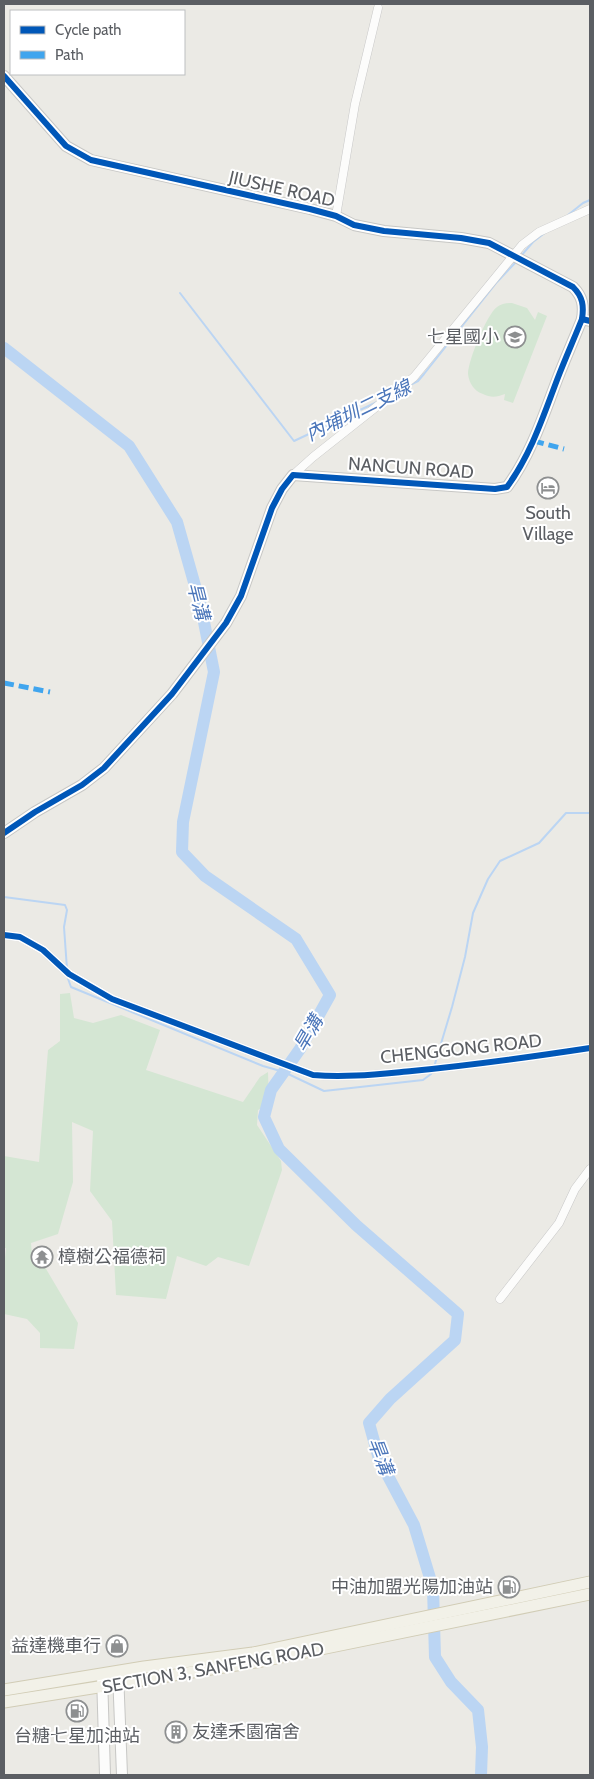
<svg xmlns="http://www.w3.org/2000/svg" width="594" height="1779" font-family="Cabin,'Noto Sans TC',sans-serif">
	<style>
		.green { fill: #d4e6d3 }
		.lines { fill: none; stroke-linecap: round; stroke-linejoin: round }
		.stream { stroke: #bbd5f3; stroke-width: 2 }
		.river { stroke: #bbd5f3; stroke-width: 12 }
		.street-casing { stroke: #c7c7c7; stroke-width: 9 }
		.secondary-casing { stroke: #c7c7c5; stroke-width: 12 }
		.primary-casing { stroke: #d1ccb5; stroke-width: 13 }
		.street { stroke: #fcfcfb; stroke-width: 8 }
		.secondary { stroke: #fcfcfb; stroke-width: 10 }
		.primary { stroke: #f2f1e8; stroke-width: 11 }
		.quiet { stroke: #40a5ee; stroke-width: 5; stroke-dasharray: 10 5; stroke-linecap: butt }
		.cycleway-casing { stroke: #fff; stroke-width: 9 }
		.cycleway { stroke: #0057b8; stroke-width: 6 }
		.labels { text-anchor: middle; stroke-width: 4; stroke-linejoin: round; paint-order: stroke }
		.street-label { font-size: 18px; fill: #5b5e63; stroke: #fff }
		.poi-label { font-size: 18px; fill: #5b5e63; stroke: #fff; text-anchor: end }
		.water-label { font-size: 19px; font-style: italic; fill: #4b76ba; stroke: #fff }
	</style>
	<rect width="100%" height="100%" fill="#ebeae5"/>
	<g class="green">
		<path d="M 512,303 L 527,308 L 535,320 L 538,312 L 547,316 L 513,403 L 504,400 L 505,394 C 497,397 491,398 483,394 C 474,391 469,383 468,374 C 468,361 487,314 497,307 C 501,304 506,303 512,303 Z"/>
		<path d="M 70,993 L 74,1018 L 93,1023 L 121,1015 L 160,1030 L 146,1070 L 243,1102 L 260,1077 L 268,1072 L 269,1103 L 258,1110 L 257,1125 L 281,1161 L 282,1170 L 249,1266 L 218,1257 L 206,1266 L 177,1256 L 166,1299 L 116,1295 L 112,1221 L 90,1191 L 93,1131 L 72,1122 L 73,1182 L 58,1234 L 31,1243 L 32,1255 L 39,1257 L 78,1323 L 74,1349 L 40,1348 L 40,1333 L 27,1319 L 4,1314 L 4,1268 L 6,1248 L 4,1248 L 4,1156 L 39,1162 L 48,1050 L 60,1041 L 60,994 Z"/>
	</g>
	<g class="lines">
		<g class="stream">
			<path d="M 568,215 L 583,203 L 590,200"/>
			<path d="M 521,256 L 533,242 L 546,232"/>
			<path d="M 180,293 L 294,441 L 377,402"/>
			<path d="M 408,386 L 418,381 L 424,374 L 497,282 L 516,262"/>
			<path d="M 4,897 L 65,905 L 67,910 L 64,927 L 67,969"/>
			<path d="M 67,976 L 71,987 L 263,1066 L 284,1072 L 324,1091 L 423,1080 L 431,1074 L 432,1072"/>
			<path d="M 434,1067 L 452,1007 L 465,957 L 473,913 L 488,879 L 500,861 L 539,843 L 566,813 L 590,813"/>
		</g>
		<path class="river" d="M 4,348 L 129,446 L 177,522 L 201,607 L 214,672 L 183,822 L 182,852 L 205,876 L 296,939 L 330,995 L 300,1049 L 271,1090 L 264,1117 L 279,1149 L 356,1225 L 458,1314 L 455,1340 L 390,1399 L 369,1423 L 379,1459 L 414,1525 L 433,1588 L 435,1657 L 451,1682 L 478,1710 L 482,1747 L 481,1775"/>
		<g class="street-casing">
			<g id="street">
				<path d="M 336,216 L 355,104 L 378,8"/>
				<path d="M 293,475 L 313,457 L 414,377 L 522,245 L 539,232 L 590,209"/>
				<path d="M 4,935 L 20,937 L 43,950 L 69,974 L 112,999 L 313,1075 C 346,1078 379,1074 412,1071 C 472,1065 531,1057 590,1048"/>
				<path d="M 500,1299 L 559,1223 L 575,1189 L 590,1169"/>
			</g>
		</g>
		<g class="secondary-casing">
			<g id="secondary">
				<path d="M 4,76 L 66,146 L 91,160 L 310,209 L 336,216 L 354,225 L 384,231 L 461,238 L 489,243 L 573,287 C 583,297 584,306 582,319"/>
				<path d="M 4,833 L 35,812 L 82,785 L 104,768 L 172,694 L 226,623 L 241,596 L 272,508 L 282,489 L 293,475 L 495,489 L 507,487 C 531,454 543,417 557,380 C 565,359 574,339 582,319 L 590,321"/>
				<path d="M 118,1672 L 122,1775"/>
				<path d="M 102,1675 L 105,1775"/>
			</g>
		</g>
		<g class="primary-casing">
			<g id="primary">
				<path d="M 4,1690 L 144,1667 L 253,1653 L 590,1582"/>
				<path d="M 4,1702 L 262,1661 L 590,1594"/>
			</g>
		</g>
		<use href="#street" class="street"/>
		<use href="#secondary" class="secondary"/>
		<use href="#primary" class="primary"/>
		<g class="quiet">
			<path d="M 534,441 L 564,449"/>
			<path d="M 4,683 L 50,692"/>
		</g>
		<g class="cycleway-casing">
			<g id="cycleway">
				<path d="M 4,76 L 66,146 L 91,160 L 310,209 L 336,216 L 354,225 L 384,231 L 461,238 L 489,243 L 573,287 C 583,297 584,306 582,319"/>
				<path d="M 4,833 L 35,812 L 82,785 L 104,768 L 172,694 L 226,623 L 241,596 L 272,508 L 282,489 L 293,475 L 495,489 L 507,487 C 531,454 543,417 557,380 C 565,359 574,339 582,319 L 590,321"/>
				<path d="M 4,935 L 20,937 L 43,950 L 69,974 L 112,999 L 313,1075 C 346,1078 379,1074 412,1071 C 472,1065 531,1057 590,1048"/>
			</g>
		</g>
		<use href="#cycleway" class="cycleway"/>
	</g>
	<defs>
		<g id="school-ring" transform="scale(1.125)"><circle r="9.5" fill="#fff" stroke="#8d8f90" stroke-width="1.5"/><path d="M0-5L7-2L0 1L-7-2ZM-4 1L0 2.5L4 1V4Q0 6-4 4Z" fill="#8d8f90"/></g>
		<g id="hotel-ring" transform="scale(1.125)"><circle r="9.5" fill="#fff" stroke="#8d8f90" stroke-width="1.5"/><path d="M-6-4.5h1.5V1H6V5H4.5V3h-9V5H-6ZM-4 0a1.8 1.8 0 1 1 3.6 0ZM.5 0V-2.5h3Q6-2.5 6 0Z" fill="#8d8f90"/></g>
		<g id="temple-ring" transform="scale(1.125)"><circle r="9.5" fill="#fff" stroke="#8d8f90" stroke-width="1.5"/><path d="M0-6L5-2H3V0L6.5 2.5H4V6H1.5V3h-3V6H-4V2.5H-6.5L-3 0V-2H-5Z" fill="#8d8f90"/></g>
		<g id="fuel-ring" transform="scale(1.125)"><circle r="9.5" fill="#fff" stroke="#8d8f90" stroke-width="1.5"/><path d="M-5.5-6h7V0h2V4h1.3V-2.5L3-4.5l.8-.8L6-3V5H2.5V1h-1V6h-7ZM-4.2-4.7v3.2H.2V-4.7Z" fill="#8d8f90"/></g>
		<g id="shop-ring" transform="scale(1.125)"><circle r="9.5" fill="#fff" stroke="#8d8f90" stroke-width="1.5"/><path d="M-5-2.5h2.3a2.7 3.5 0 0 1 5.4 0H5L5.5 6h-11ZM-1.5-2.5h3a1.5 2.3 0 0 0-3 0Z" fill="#8d8f90"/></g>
		<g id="building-ring" transform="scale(1.125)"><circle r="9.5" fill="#fff" stroke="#8d8f90" stroke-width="1.5"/><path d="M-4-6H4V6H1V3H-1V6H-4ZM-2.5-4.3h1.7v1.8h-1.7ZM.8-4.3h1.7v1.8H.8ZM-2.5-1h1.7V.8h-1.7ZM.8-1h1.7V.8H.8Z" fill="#8d8f90"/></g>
	</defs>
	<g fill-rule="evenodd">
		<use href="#school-ring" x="515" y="337"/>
		<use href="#hotel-ring" x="548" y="488"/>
		<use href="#temple-ring" x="42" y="1257"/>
		<use href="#fuel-ring" x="509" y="1587"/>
		<use href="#shop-ring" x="117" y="1646"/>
		<use href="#fuel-ring" x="77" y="1711"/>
		<use href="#building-ring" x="176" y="1732"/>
	</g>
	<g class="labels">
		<g class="street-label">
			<text transform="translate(282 189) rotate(13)" y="6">JIUSHE ROAD</text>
			<text transform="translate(411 468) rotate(4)" y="6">NANCUN ROAD</text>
			<text transform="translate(461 1049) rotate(-6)" y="6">CHENGGONG ROAD</text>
			<text transform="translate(213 1668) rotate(-10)" y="6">SECTION 3, SANFENG ROAD</text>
		</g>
		<g class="poi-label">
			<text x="499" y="343">七星國小</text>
			<text x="548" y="519" text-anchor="middle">South<tspan x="548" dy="21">Village</tspan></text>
			<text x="58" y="1263" text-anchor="start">樟樹公福德祠</text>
			<text x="493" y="1593">中油加盟光陽加油站</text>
			<text x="101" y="1652">益達機車行</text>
			<text x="192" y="1738" text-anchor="start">友達禾園宿舍</text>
			<text x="77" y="1742" text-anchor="middle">台糖七星加油站</text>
		</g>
		<g class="water-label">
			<text transform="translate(358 410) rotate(-26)" y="7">內埔圳二支線</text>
			<text transform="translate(199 601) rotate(76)" y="7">旱溝</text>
			<text transform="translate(308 1033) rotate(-60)" y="7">旱溝</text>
			<text transform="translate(381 1456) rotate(69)" y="7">旱溝</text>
		</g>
	</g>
	<rect width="594" height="1779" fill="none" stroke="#5b5e63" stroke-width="10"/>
	<rect x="10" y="10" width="175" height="65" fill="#ffffff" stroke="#bdbfc1"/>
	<rect x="20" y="26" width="25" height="8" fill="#0057b8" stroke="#bdbfc1"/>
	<text x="55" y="35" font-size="15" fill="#5b5e63">Cycle path</text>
	<rect x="20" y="51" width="25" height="8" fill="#40a5ee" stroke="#bdbfc1"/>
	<text x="55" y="60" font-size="15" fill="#5b5e63">Path</text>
</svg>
